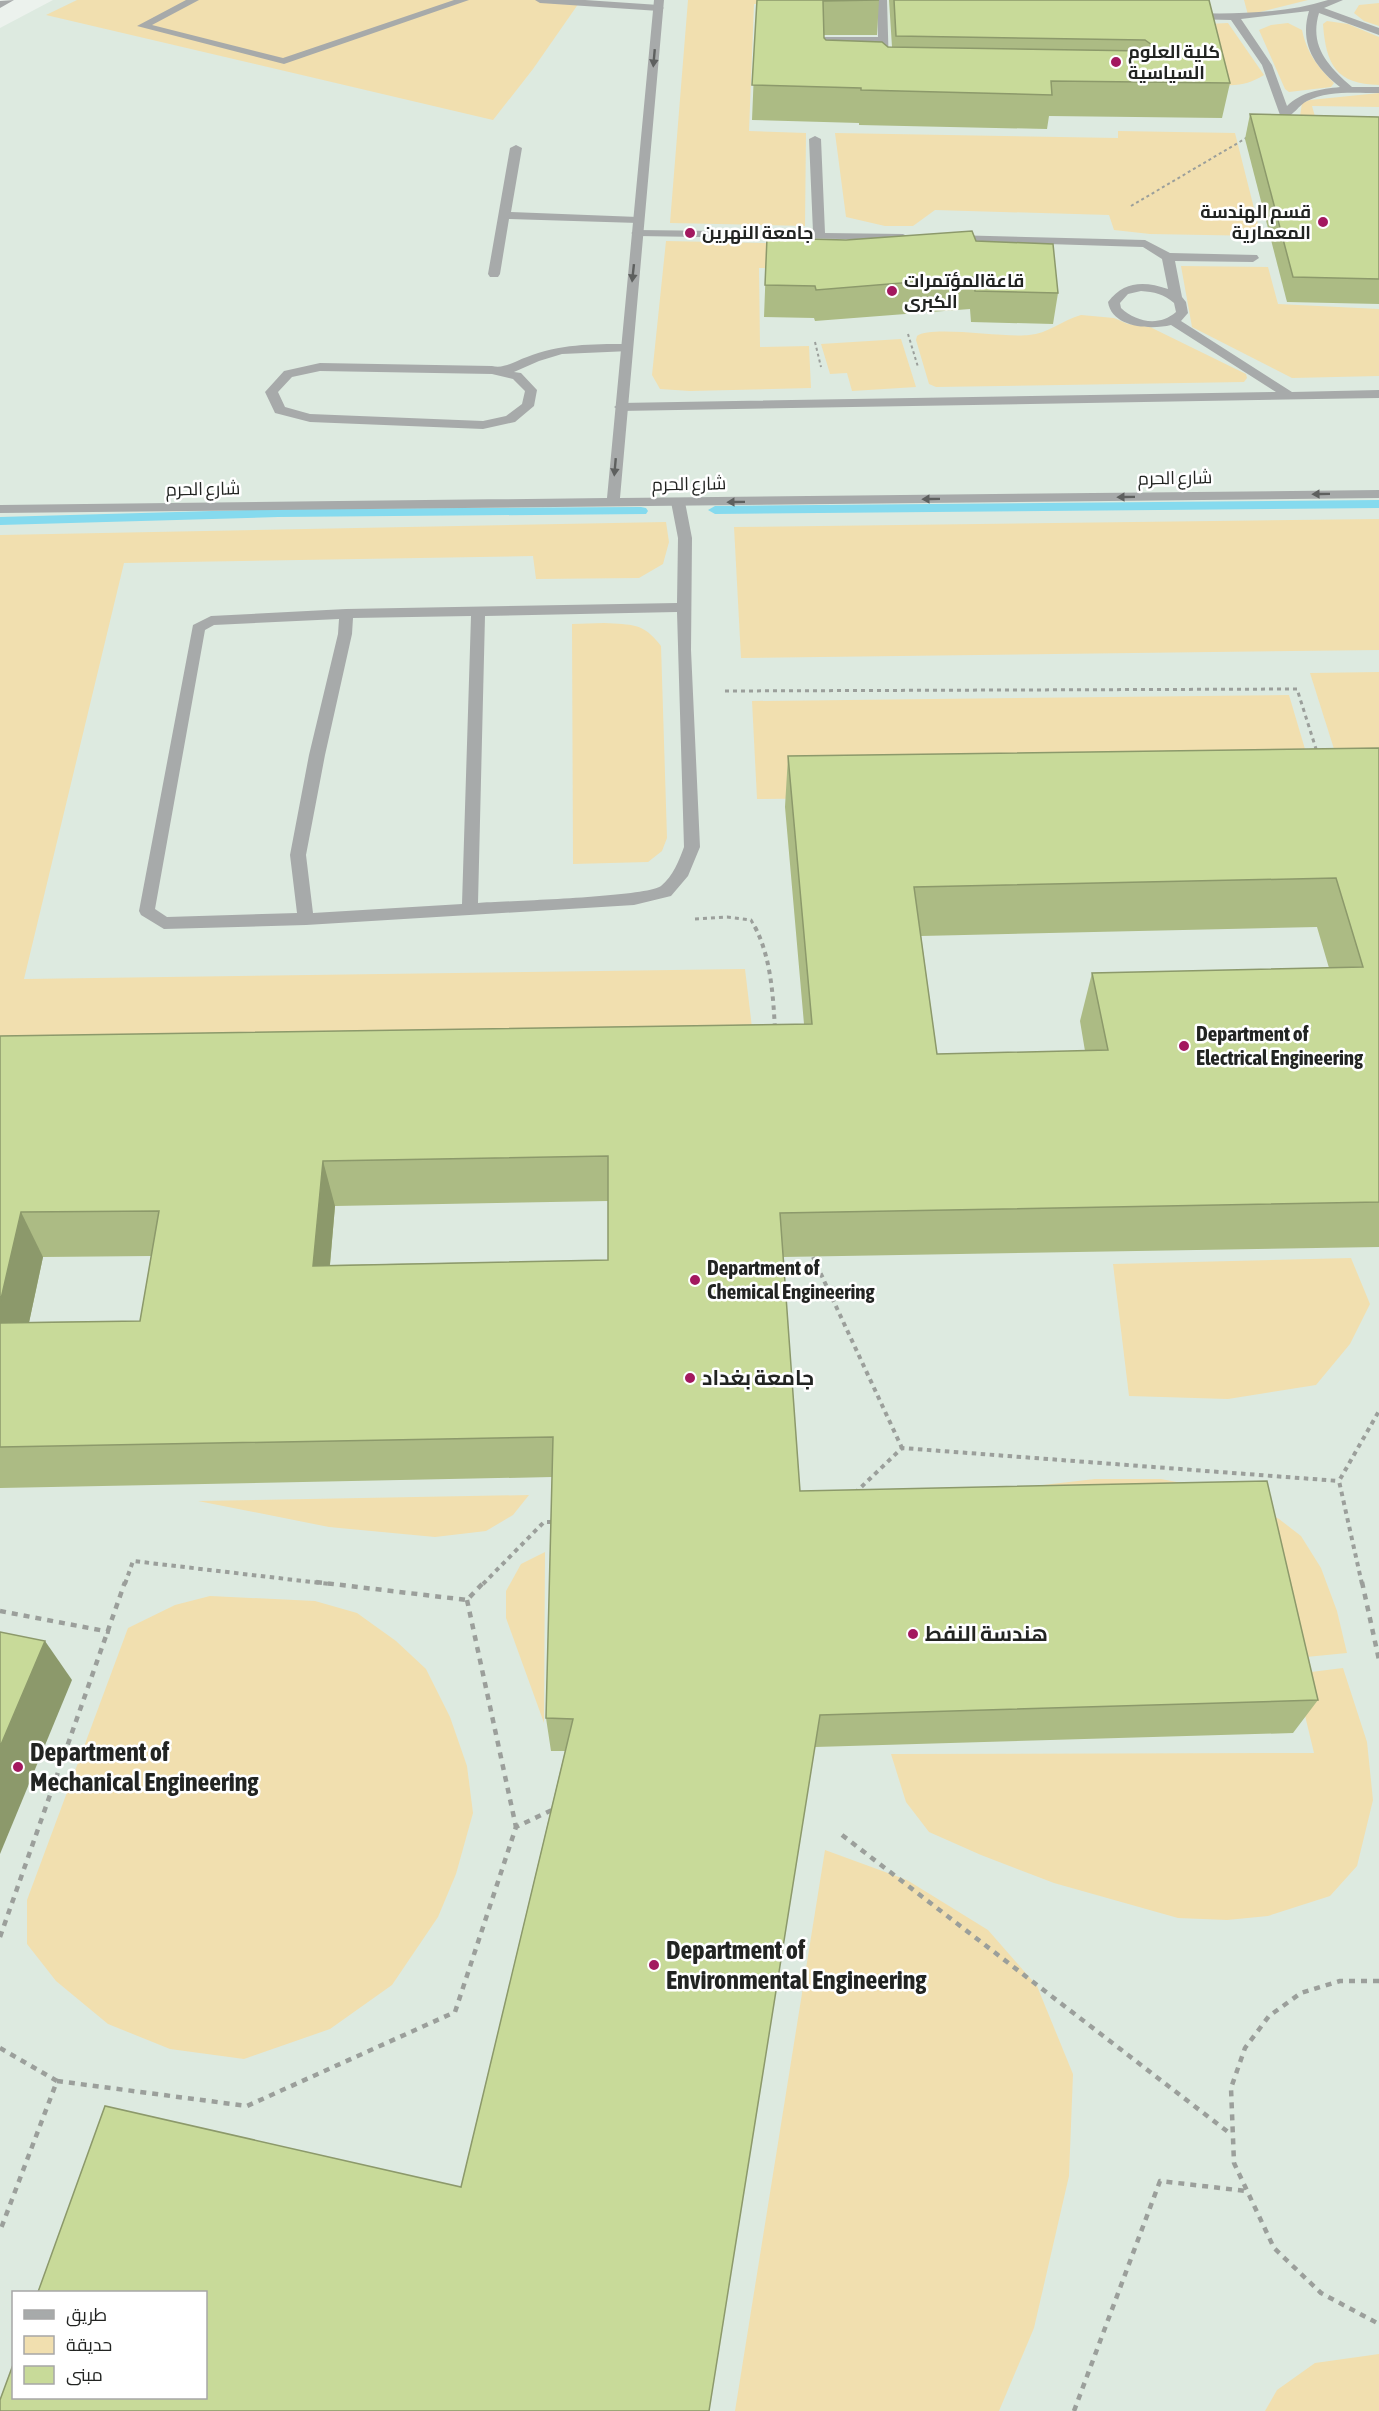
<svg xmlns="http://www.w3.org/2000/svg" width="1379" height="2411" font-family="'Asap Condensed',Cairo,sans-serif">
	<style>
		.built { fill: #ddeae0; fill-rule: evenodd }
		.green { fill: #f1dfaf }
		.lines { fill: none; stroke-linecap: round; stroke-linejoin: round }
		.stream { fill: #85daee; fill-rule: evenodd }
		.path-far3 { stroke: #9b9f9b; stroke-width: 2; stroke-dasharray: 3 3; stroke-linecap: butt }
		.path-far2 { stroke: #9b9f9b; stroke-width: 3; stroke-dasharray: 4 4; stroke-linecap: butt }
		.path-far1 { stroke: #9b9f9b; stroke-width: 4; stroke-dasharray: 4.5 4.5; stroke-linecap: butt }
		.path { stroke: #9b9f9b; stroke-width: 4.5; stroke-dasharray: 6 6; stroke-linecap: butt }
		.service { fill: #a7aaaa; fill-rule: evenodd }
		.tertiary { fill: #a7aaaa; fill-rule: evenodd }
		.wall { fill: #acbb84; fill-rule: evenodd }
		.shaded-wall { fill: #8c996b }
		.building { fill: #c8da99; stroke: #8c996b; stroke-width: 1.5; fill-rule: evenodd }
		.oneway { fill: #5e605f }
		.poi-dot { fill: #a3185f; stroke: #fff; stroke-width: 2 }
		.labels { text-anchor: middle; stroke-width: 5; stroke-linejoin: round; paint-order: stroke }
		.far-poi-label { font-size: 18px; font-weight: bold; fill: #222422; stroke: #fff; text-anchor: start }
		.far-street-label { font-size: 18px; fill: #222422; stroke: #fff }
		.poi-label { font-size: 21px; font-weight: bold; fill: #222422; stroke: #fff; text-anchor: start }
		.near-poi-label { font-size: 26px; font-weight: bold; fill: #222422; stroke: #fff; text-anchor: start }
	</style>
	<rect width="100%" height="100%" fill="#ecf2ed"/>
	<path class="built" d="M 53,0 L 1379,0 L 1379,2411 L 0,2411 L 0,28 ZM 14,2292 L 206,2292 L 206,2398 L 14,2398 Z"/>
	<g class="green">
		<path d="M 77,0 L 581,0 L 533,69 L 493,120 L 46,15 Z"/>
		<path d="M 688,0 L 813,0 L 813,4 L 754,4 L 749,131 L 806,133 L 805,226 L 670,223 Z"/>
		<path d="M 1244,0 L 1308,0 L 1248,15 Z"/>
		<path d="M 1379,3 L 1379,26 L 1364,21 L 1354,13 L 1359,5 Z"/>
		<path d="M 1327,21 L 1348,24 L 1379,37 L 1379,85 C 1336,84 1326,65 1323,24 Z"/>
		<path d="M 1228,23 L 1264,75 C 1251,83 1240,86 1225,85 L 1207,24 Z"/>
		<path d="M 1288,23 L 1302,30 C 1307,53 1317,66 1334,83 L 1331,87 L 1289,92 L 1285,89 L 1259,30 L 1271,25 Z"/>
		<path d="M 1379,93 L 1379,107 L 1312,106 L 1322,141 L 1300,116 L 1302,103 L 1310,100 Z"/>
		<path d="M 1118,131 L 1235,133 L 1261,236 L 1150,234 L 1114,230 L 1109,215 L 935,210 L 913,226 L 885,226 L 846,217 L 835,133 L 1118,138 Z"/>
		<path d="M 666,241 L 818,244 L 818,269 L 759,268 L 760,347 L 809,346 L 811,388 L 690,391 L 660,389 L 652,375 Z"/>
		<path d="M 1181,266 L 1268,267 L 1278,304 L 1379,309 L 1379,376 L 1292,378 L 1192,327 Z"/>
		<path d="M 1081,315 L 1114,318 L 1128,324 L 1150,327 L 1246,374 L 1247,378 L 1244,382 L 936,387 L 929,384 L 916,340 L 917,336 C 932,325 1004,338 1029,335 C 1047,334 1063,320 1081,315 Z"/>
		<path d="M 901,339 L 916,387 L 852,391 L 847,373 L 830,374 L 821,344 Z"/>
		<path d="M 1379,519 L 1379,650 L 741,658 L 734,527 Z"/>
		<path d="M 666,522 L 669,542 L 663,564 L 639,578 L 536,579 L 533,556 L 124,563 L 24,979 L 745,969 L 753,1036 L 0,1044 L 0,535 Z"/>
		<path d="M 604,623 C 632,625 643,622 661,646 L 667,838 L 662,851 L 648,862 L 573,864 L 572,624 Z"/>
		<path d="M 1379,672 L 1379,768 L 1340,768 L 1310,673 Z"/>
		<path d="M 1289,695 L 1318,793 L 757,799 L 752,701 Z"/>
		<path d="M 1351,1258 L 1370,1304 L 1350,1344 L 1316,1385 L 1228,1399 L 1129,1396 L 1113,1264 Z"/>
		<path d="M 1095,1479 L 1161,1479 L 1229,1492 L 1279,1519 L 1301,1536 L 1321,1568 L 1337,1611 L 1347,1653 L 1296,1658 L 926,1509 L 1043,1485 Z"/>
		<path d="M 529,1495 L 513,1515 L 486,1531 L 435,1537 L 329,1527 L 198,1501 Z"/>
		<path d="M 545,1552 L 544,1723 L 506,1618 L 506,1591 L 521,1564 Z"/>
		<path d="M 210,1596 L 315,1601 L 357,1613 L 396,1641 L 426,1669 L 450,1717 L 467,1766 L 473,1813 L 456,1874 L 438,1917 L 392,1985 L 330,2029 L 244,2059 L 170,2049 L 108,2024 L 56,1981 L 27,1944 L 27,1900 L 128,1628 L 175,1605 Z"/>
		<path d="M 1343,1668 L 1367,1742 L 1373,1800 L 1357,1866 L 1330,1896 L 1268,1916 L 1227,1920 L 1178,1918 L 1054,1883 L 981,1855 L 929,1832 L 906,1802 L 891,1754 L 1314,1753 L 1295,1674 Z"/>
		<path d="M 825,1850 L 907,1880 L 988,1930 L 1037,1986 L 1073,2074 L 1069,2176 L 1034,2328 L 999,2411 L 735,2411 Z"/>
		<path d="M 1379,2354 L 1379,2411 L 1265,2411 L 1277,2390 L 1315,2363 Z"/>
	</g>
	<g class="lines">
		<g class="stream">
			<path d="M 1379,500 L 1379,508 L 715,514 L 708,510 L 715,506 Z"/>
			<path d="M 641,507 L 646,508 L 648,511 L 646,514 L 278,517 L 0,525 L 0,517 L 278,509 Z"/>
		</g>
		<g class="path-far3">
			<path d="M 1131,206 L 1248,137"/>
			<path d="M 908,334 L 918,367"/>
			<path d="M 815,342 L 821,367"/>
		</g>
		<g class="path-far2">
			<path d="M 725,691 L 1297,689 L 1317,752"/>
			<path d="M 695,919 L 727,917 L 751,920 L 756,929"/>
		</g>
		<g class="path-far1">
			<path d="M 755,927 C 771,958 773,995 775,1029"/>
			<path d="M 813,1257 L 902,1448"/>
			<path d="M 855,1493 L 902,1448 L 1339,1481"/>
			<path d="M 125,1584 L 133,1561 L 329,1584"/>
			<path d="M 483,1584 L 544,1522 L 554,1522"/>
			<path d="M 1362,1584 L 1339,1481 L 1379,1411"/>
		</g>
		<g class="path">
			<path d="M 316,1582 L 467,1600 L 484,1582"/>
			<path d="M 1362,1582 L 1379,1660"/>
			<path d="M 467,1600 L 516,1827"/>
			<path d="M 0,1611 L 110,1632"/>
			<path d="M 842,1835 L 1232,2135"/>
			<path d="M 0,1937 L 125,1582"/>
			<path d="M 1379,1981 L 1340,1981 L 1301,1993 L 1269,2016 L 1245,2048 L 1231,2088 L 1234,2163 L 1274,2248 L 1321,2293 L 1379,2324"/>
			<path d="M 0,2048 L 57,2081 L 0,2231"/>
			<path d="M 57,2081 L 247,2106 L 455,2012 L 516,1827 L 554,1809"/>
			<path d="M 1074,2411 L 1160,2181 L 1246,2191"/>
		</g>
		<g class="service">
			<path d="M 186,0 L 199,0 L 152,25 L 283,58 L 454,0 L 469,0 L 284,64 L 137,26 Z"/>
			<path d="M 535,0 L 585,0 L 659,5 L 664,8 L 659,11 L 540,3 Z"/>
			<path d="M 877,0 L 887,0 L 889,69 L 885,70 L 880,67 L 879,43 L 832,42 L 833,65 L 828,68 L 824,67 L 823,37 L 878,37 Z"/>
			<path d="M 1328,0 L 1343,0 L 1324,8 L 1379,28 L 1379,35 L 1319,13 C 1309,46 1328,66 1352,87 L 1379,87 L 1379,93 C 1356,93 1328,90 1307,101 C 1299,105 1294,115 1285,118 L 1280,115 L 1262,65 L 1231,20 L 1190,19 L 1185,16 L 1190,13 C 1236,14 1283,14 1328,0 ZM 1309,11 C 1299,44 1315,67 1340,87 C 1321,89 1301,92 1287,106 L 1272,65 L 1241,19 Z"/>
			<path d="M 815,136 L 821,139 L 825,233 L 903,234 L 907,236 L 907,240 L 637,236 L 631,233 L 637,230 L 813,232 L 809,139 Z"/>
			<path d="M 516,145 L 522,148 L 511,212 L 638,217 L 644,220 L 638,223 L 509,219 L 500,274 L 498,277 L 490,277 L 488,274 L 510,148 Z"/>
			<path d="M 951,235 L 1145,240 L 1170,253 L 1257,255 L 1259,258 L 1253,262 L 1175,261 L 1182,297 L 1186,302 L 1188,313 L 1181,321 L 1292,392 L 1379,390 L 1379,398 L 620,411 L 614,407 L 620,403 L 1276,392 L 1171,325 C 1151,330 1112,328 1108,302 C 1124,281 1144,281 1168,289 L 1162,259 L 1143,247 L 947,241 L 945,239 ZM 1141,291 C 1154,292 1164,294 1174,303 L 1176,312 C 1159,327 1136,322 1121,308 L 1120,303 L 1128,294 Z"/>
			<path d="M 626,344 L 630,345 L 632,348 L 630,351 L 562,354 L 539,361 L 514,372 L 521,373 L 537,390 L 534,406 L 515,422 L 483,429 L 310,422 L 275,413 L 265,392 L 284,371 L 320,363 L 492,366 C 505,369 515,361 527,357 C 559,344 592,344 626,344 ZM 320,371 L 492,374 L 513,379 L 525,391 L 522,404 L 506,416 L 483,421 L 310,414 L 285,407 L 278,392 L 292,377 Z"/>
			<path d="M 678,498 L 685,502 L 692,538 L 691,650 L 700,847 L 688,876 L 671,896 L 634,905 L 306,925 L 164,929 L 141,915 L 139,911 L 193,625 L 211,616 L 346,609 L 677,603 L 678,538 L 671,502 ZM 677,612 L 684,847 C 679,861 673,876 661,886 C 647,897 506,901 478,903 L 485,616 ZM 471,616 L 462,904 L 313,913 L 306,855 L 325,755 L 352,634 L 353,618 ZM 339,619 L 338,634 L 309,755 L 290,855 L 297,913 L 167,917 L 155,909 L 205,630 L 214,625 Z"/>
		</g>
		<g class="tertiary">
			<path d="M 14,0 L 0,8 L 0,1 Z"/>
			<path d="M 654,0 L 664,0 L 620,498 L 1379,490 L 1379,498 L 0,513 L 0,505 L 607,498 Z"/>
		</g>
	</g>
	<g class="wall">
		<path d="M 757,0 L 879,0 L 877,35 L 824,35 L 824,38 L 826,40 L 892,47 L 889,0 L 1209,0 L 1230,83 L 1222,118 L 1049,116 L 1047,129 L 859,125 L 859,123 L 752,120 Z"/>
		<path d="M 1250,114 L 1379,117 L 1379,304 L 1287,302 L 1245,139 Z"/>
		<path d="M 767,238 L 846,240 L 976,241 L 1058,293 L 1053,324 L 971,322 L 970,309 L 815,321 L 814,318 L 764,317 Z"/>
		<path d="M 1379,748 L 1379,1247 L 783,1257 L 800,1491 L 1318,1700 L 1293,1733 L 815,1747 L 461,2187 L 565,1751 L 551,1751 L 546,1718 L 552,1477 L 0,1488 L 0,1036 L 804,1024 L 785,807 L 788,756 ZM 1317,927 L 1329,968 L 1092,973 L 1080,1021 L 1085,1051 L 937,1054 L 921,936 ZM 608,1201 L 608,1260 L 330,1265 L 335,1206 ZM 151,1256 L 140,1321 L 29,1322 L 43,1257 Z"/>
	</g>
	<g class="shaded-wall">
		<path d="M 323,1161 L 335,1206 L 326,1309 L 313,1266 Z"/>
		<path d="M 21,1212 L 43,1257 L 20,1365 L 0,1330 L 0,1303 Z"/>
		<path d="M 45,1641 L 72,1680 L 0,1854 L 0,1747 Z"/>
	</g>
	<g class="building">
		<path d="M 757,0 L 879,0 L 823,1 L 824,38 L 826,40 L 882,42 L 888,47 L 1145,51 L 1152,45 L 1145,40 L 896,36 L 894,0 L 1209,0 L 1230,83 L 1051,81 L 1052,95 L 861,90 L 861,88 L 752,85 Z"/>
		<path d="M 1250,114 L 1379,117 L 1379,279 L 1293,277 Z"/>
		<path d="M 972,231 L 976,241 L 1053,244 L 1058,293 L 975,291 L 974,277 L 816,290 L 815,286 L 765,285 L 767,238 L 846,240 Z"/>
		<path d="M 1379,748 L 1379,1202 L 780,1213 L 800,1491 L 1267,1481 L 1318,1700 L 820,1715 L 709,2411 L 0,2411 L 0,2400 L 14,2362 L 14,2397 L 206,2397 L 206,2292 L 38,2292 L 105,2106 L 461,2187 L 573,1719 L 546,1718 L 553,1437 L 0,1447 L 0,1323 L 140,1321 L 159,1211 L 21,1212 L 0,1303 L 0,1036 L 812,1024 L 788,756 ZM 1336,878 L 1363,967 L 1092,973 L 1108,1050 L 937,1054 L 914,887 ZM 608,1156 L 608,1260 L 313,1266 L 323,1161 Z"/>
		<path d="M 0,1632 L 45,1641 L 0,1747 Z"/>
	</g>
	<defs><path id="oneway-solid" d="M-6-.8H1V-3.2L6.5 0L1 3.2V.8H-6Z" transform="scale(1.5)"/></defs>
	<g class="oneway">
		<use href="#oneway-solid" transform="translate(654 58) rotate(95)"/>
		<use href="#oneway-solid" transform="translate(633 273) rotate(96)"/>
		<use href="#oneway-solid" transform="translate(615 467) rotate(95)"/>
		<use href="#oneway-solid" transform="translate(1321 494) rotate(179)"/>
		<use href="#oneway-solid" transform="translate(1126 497) rotate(179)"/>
		<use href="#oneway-solid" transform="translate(931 499) rotate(179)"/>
		<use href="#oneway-solid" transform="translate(736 502) rotate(179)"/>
	</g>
	<g class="poi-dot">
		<circle cx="1116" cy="62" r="6"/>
		<circle cx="1323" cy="222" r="6"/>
		<circle cx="690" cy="233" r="6"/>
		<circle cx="892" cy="291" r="6"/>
		<circle cx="1184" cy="1046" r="6"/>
		<circle cx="695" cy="1280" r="6"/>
		<circle cx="690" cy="1378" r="6"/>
		<circle cx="913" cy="1634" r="6"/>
		<circle cx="18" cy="1767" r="6"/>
		<circle cx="654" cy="1965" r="6"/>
	</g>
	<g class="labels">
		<g class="far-poi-label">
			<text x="1128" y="58">كلية العلوم<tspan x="1128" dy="21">السياسية</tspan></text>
			<text x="1311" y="218" text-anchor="end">قسم الهندسة<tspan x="1311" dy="21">المعمارية</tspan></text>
			<text x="702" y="239">جامعة النهرين</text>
			<text x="904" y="287">قاعةالمؤتمرات<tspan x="904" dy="21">الكبرى</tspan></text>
		</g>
		<g class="far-street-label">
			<text transform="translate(1175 478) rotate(-1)" y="6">شارع الحرم</text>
			<text transform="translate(689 484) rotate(-1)" y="6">شارع الحرم</text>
			<text transform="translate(203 489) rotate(-1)" y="6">شارع الحرم</text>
		</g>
		<g class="poi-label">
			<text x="1196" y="1041">Department of<tspan x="1196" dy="24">Electrical Engineering</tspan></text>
			<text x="707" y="1275">Department of<tspan x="707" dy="24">Chemical Engineering</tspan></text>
			<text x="702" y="1385">جامعة بغداد</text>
			<text x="925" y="1641">هندسة النفط</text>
		</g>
		<g class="near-poi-label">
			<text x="30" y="1761">Department of<tspan x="30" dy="30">Mechanical Engineering</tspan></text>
			<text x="666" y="1959">Department of<tspan x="666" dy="30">Environmental Engineering</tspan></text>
		</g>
	</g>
	<rect x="12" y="2291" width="195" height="108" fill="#ffffff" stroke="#a7a7a7" stroke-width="1.5"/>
	<rect x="24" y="2310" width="30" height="9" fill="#a7aaaa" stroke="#a7a7a7" stroke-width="1.5"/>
	<text x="66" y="2321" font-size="18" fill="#222422">طريق</text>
	<rect x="24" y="2336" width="30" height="18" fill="#f1dfaf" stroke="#a7a7a7" stroke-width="1.5"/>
	<text x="66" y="2351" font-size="18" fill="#222422">حديقة</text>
	<rect x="24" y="2366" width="30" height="18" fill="#c8da99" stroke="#a7a7a7" stroke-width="1.5"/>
	<text x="66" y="2381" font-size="18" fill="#222422">مبنى</text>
</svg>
